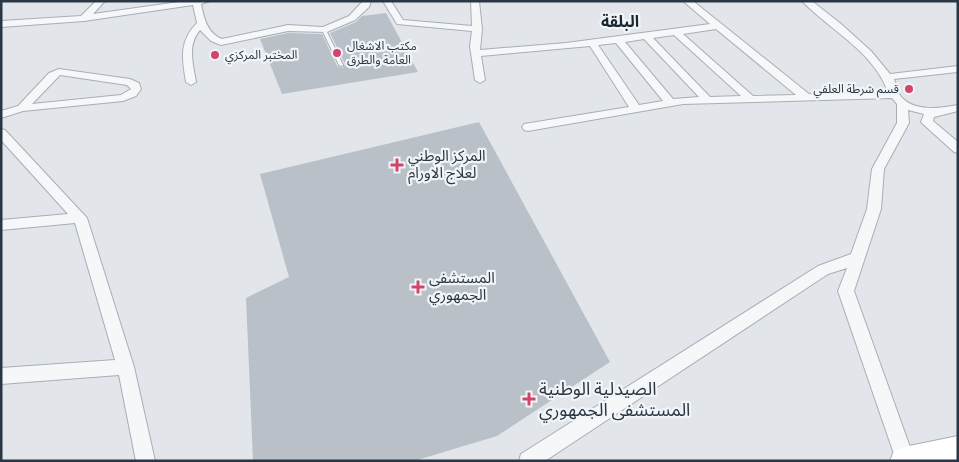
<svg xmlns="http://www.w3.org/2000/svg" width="959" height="462" font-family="'PT Sans Narrow','Noto Sans Arabic',sans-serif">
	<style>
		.building { fill: #b9c0c8 }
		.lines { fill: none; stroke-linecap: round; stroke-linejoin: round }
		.service-casing { stroke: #a7aeb5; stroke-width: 2 }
		.minor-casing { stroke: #a7aeb5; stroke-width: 2 }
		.secondary-casing { stroke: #a7aeb5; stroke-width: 2 }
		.service { fill: #f5f7f9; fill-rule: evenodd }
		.minor { fill: #f5f7f9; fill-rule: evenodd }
		.secondary { fill: #fff; fill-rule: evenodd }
		.poi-dot { fill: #d2456a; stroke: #f2f5f8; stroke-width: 2 }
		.labels { text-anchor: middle; stroke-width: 4.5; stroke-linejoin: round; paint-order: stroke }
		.far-poi-label { font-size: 12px; fill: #2a3643; stroke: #f2f5f8; text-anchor: start }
		.poi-label { font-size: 15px; fill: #2a3643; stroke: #f2f5f8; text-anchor: start }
		.far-district-label { font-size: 16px; font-weight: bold; fill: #1c2734; stroke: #f2f5f8 }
		.near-poi-label { font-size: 18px; fill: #2a3643; stroke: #f2f5f8; text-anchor: start }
	</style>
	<rect width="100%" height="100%" fill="#e2e6eb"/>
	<g class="building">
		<path d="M 386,13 L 418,72 L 282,94 L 260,39 L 288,33 L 322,34 L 337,66 L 343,68 L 345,64 L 330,33 L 356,22 L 362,16 Z"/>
		<path d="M 479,122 L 610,362 L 497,436 L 414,461 L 253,461 L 246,298 L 289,277 L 260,174 Z"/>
	</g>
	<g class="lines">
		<g class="service-casing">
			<path id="service" d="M 322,29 L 326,30 L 343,65 L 343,66 L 339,65 L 322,30 Z"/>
		</g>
		<g class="minor-casing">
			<g id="minor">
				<path d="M 96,1 L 105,1 L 93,14 L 186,1 L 210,1 L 201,4 C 204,18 207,33 222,39 L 288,25 L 323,27 L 349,16 L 363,1 L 371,1 L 369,7 L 355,20 L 327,32 L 288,31 L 221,45 L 211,41 L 200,30 C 187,45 193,64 196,82 L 191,85 L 186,82 C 182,59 179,41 197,23 L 193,5 L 84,21 L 1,27 L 1,21 L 81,16 Z"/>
				<path d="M 383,1 L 391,1 L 403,20 L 472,26 L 471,1 L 479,1 L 482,29 L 480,50 L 566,43 L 710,24 L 683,1 L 693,1 L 809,94 L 888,92 C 873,51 831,31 802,1 L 812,1 L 841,24 L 871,51 L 890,74 L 958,66 L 958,72 L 894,79 C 896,85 898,93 902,98 C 916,112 941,108 958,105 L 958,111 L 934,117 L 933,121 L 958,142 L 958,153 L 954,152 L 923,124 L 921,122 L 924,114 L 908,110 L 909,123 L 884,169 L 881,209 L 854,291 L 915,461 L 896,460 L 838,291 L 847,268 L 828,274 L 545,461 L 519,461 L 521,454 L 818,266 L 851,254 L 867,209 L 872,169 L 897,123 L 897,104 L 892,98 L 683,104 L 528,131 L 524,130 L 522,127 L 524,124 L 629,107 L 590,46 L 481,56 L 485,80 L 480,83 L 475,80 L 470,46 L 472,31 L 397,24 ZM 716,29 L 796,95 L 753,96 L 683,34 ZM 674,35 L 741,96 L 710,97 L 653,38 ZM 644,39 L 699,97 L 673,99 L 625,42 ZM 616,43 L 663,101 L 639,105 L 598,45 Z"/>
				<path d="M 59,69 L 130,79 L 139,83 L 141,89 L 136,96 L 123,101 L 23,111 L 1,118 L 1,111 L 18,106 L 49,73 ZM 60,75 L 127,85 L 131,89 L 121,95 L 32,104 Z"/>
				<path d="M 1,129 L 5,130 L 87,218 L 134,367 L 155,461 L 136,461 L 119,375 L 1,384 L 1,368 L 115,360 L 75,223 L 1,230 L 1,220 L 68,214 L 1,140 Z"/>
			</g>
		</g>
		<g class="secondary-casing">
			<path id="secondary" d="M 958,436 L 958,461 L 890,461 L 894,451 L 904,447 Z"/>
		</g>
		<use href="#service" class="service"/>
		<use href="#minor" class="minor"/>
		<use href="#secondary" class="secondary"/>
	</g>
	<g class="poi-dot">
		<circle cx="337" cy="53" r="5"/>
		<circle cx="215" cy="55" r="5"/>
		<circle cx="909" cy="89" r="5"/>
		<path d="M394.5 157.5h5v5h5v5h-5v5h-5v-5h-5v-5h5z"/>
		<path d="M415.5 279.5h5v5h5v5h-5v5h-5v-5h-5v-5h5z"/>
		<path d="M526.5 391.5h5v5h5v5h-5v5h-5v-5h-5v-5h5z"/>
	</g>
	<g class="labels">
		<g class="far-poi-label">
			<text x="347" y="50">مكتب الاشغال<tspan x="347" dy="14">العامة والطرق</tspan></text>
			<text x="225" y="59">المختبر المركزي</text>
			<text x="899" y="93" text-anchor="end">قسم شرطة العلفي</text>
		</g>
		<g class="poi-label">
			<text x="408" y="161">المركز الوطني<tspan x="408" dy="17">لعلاج الاورام</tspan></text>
			<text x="429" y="283">المستشفى<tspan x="429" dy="17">الجمهوري</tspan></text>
		</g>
		<g class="far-district-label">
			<text x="620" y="27">البلقة</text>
		</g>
		<g class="near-poi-label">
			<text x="539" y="395">الصيدلية الوطنية<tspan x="539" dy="21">المستشفى الجمهوري</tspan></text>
		</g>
	</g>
	<rect width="959" height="462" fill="none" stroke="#2a3643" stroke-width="5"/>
</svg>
